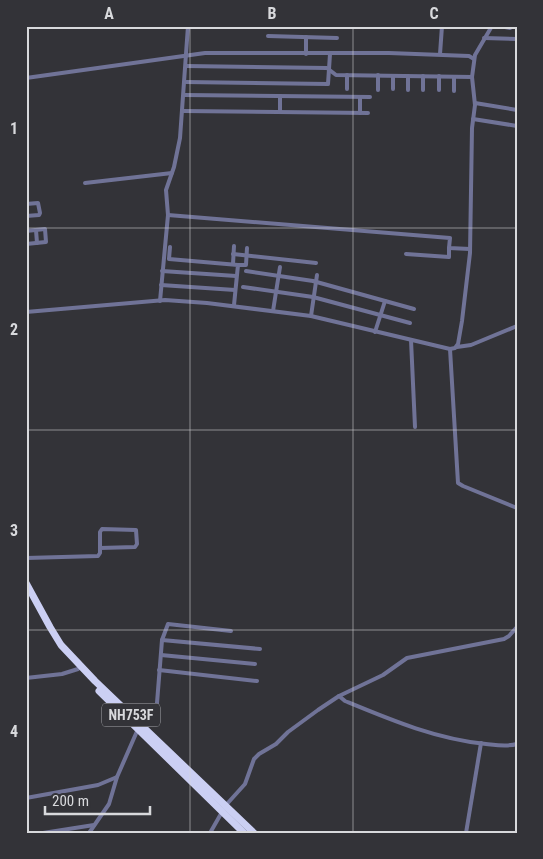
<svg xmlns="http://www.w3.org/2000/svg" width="543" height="859" font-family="'Roboto Condensed',sans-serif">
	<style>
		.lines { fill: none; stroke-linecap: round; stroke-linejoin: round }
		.street { stroke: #707397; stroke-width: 4 }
		.highway { stroke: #cbcff3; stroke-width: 7 }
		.grid { fill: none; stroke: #d8d9dc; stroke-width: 1; stroke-opacity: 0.55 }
		.labels { text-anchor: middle; stroke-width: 4; stroke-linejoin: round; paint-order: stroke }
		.shield { fill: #333338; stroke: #a6a7ab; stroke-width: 1 }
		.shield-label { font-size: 14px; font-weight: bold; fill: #d8d9dc }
		.neatline { fill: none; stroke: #d8d9dc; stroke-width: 2 }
		.grid-label { font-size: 16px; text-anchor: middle; font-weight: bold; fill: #d8d9dc }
	</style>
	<rect width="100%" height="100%" fill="#333338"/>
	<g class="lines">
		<g class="street">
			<path d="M 500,26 L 510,28"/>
			<path d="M 268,36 L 337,38"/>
			<path d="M 484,38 L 517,39"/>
			<path d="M 306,54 L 306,37"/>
			<path d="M 440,54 L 442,26"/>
			<path d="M 186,66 L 327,68 L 336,75 L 472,77"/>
			<path d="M 347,75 L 347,89"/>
			<path d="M 439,76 L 439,90"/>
			<path d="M 26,78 L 205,53 L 389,53 L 469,56 L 474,59"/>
			<path d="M 185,82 L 328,84 L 330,54"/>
			<path d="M 393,89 L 393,76"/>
			<path d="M 378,90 L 378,75"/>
			<path d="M 408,90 L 408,76"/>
			<path d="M 423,90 L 423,76"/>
			<path d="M 454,91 L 454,77"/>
			<path d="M 184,95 L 370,97"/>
			<path d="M 475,103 L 517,110"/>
			<path d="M 183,111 L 368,113"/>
			<path d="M 280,112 L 280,96"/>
			<path d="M 360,113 L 360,97"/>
			<path d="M 473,119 L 517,126"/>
			<path d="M 85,183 L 172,173"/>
			<path d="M 26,204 L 38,203 L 40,213 L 39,215 L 26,216"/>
			<path d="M 168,215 L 450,238 L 449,248 L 470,249"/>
			<path d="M 36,230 L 37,243"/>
			<path d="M 26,231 L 45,229 L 46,242 L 26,244"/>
			<path d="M 170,247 L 169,259 L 238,265 L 234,305"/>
			<path d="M 233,254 L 316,263"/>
			<path d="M 406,254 L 449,257 L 449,248"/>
			<path d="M 233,264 L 234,246"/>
			<path d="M 238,265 L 246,265 L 247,248"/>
			<path d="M 162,271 L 236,276"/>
			<path d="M 246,271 L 313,281 L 414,309"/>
			<path d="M 161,285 L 235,290"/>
			<path d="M 243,287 L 313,297 L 410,323"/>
			<path d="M 160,301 L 168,215 L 166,190 L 174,167 L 180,138 L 188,26"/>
			<path d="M 273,311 L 280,267"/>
			<path d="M 26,312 L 165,300 L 207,303 L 311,316 L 450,349 L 455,348 L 458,344 L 462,321 L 470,253 L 472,128 L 475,105 L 472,77 L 475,55 L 492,26"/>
			<path d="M 311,316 L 317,275"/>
			<path d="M 375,332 L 385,301"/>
			<path d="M 411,340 L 415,427"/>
			<path d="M 457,347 L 471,345 L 517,326"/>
			<path d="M 450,349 L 458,483 L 463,486 L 517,508"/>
			<path d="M 26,558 L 98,556 L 100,553 L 100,532 L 102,529 L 136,530 L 137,544 L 135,547 L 100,548"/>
			<path d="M 162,640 L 260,649"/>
			<path d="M 161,655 L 255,664"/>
			<path d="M 159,670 L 257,681"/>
			<path d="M 26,678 L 62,674 L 78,669"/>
			<path d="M 339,696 L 345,701 C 391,720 436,739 486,744 C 496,745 507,747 517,744"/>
			<path d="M 142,725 L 153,714 L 157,703 L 162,640 L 168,624 L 231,631"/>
			<path d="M 26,798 L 98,785 L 117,777"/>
			<path d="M 43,833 L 94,825"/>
			<path d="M 89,833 L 109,804 L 117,777 L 138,729"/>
			<path d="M 210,833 L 226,805 L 245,784 L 254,759 L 259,754 L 276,744 L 288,732 L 318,710 L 339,696 L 383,675 L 407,658 L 504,639 L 509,636 L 517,627"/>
			<path d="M 466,833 L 481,743"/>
		</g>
		<g class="highway">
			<path d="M 26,583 L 50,627 L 61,645 L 95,681 L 254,833"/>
			<path d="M 99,691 L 244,833"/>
		</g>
	</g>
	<path class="grid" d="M 190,26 L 190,833M 353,26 L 353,833M 26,228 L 517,228M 26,430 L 517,430M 26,630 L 517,630"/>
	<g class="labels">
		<rect class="shield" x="102" y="703.5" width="58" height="23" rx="4"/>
		<g class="shield-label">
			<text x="131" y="720">NH753F</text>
		</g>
	</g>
	<rect width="543" height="859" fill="none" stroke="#333338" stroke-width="55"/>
	<path d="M45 806v8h105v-8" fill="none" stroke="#d8d9dc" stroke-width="2.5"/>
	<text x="52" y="806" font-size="15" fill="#d8d9dc" stroke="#333338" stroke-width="4" paint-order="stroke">200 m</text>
	<rect x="28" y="28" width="488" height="804" class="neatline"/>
	<g class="grid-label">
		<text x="109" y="19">A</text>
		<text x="272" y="19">B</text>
		<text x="434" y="19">C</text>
		<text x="14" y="134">1</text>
		<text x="14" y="335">2</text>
		<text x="14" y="536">3</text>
		<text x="14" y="737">4</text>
	</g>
</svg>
